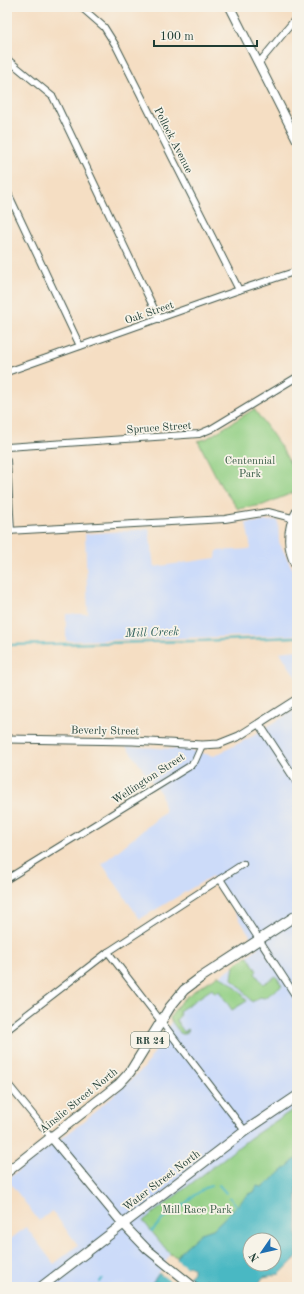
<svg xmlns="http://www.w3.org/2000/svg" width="304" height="1294" font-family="'Old Standard TT',serif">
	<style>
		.built { fill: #ccdbf9 }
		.green { fill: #92cf84; stroke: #58865c }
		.water { fill: #4ab8c3; stroke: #347a7c; fill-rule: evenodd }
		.pier { fill: #f5dec3 }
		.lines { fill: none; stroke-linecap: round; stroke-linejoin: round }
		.stream { stroke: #4ab8c3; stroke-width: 2 }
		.minor-casing { stroke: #3f5549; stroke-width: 8 }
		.tertiary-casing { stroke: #3f5549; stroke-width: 9 }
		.secondary-casing { stroke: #3f5549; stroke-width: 10 }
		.primary-casing { stroke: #3f5549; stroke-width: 11 }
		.minor { stroke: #fff; stroke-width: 6 }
		.tertiary { stroke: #fff; stroke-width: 7 }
		.secondary { stroke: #fff; stroke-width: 8 }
		.primary { stroke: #fff; stroke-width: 9 }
		.labels { text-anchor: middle; stroke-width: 3.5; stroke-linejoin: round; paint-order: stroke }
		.shield { fill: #f7f3e8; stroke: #60746a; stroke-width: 1 }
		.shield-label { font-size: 10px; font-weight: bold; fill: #1f3d34 }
		.street-label { font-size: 11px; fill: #1f3d34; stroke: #f7f3e8 }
		.park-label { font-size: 11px; fill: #365a44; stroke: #f7f3e8 }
		.water-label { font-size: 12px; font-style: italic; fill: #2a5c58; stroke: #f7f3e8 }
	</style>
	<rect width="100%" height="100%" fill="#f7f3e8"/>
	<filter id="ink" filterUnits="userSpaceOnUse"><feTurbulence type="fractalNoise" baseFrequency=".025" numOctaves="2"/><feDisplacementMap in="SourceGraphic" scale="8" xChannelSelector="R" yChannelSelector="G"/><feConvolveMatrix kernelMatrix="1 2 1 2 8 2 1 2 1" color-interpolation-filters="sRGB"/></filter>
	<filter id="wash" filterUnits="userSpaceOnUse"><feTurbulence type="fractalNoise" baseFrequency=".012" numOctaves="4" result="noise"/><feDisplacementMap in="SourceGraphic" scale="16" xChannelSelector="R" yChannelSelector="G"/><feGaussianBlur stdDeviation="0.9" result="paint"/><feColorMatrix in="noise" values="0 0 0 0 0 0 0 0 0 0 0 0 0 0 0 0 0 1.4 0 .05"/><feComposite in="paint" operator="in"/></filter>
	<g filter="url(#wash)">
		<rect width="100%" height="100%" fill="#f5dec3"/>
		<g class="built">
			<path d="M 278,520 L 279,542 L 297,578 L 297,635 L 66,641 L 66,614 L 88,614 L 85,534 L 149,529 L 154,567 L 216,558 L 217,551 L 251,549 L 246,523 Z"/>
			<path d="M 297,650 L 297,679 L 280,652 Z"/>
			<path d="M 297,708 L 297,1107 L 250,1139 L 143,1221 L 170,1254 L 159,1273 L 149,1287 L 7,1287 L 7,1261 L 10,1259 L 7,1256 L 7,1242 L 26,1227 L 54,1264 L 78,1245 L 52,1211 L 39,1221 L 7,1179 L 82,1123 L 144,1068 L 163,1039 L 178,1007 L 258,948 L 212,876 L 140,919 L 102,864 L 165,812 L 161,794 L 126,746 L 188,750 L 214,756 L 257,734 Z"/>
		</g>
		<g class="green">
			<path d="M 254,409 C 270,432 297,463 297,491 L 263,505 L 238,509 L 221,486 L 198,441 L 206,439 Z"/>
			<path d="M 248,956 L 257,971 L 255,973 L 263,984 L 276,976 L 282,986 L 264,998 L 260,997 L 252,1002 L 241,988 L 232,979 L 234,965 Z"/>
			<path d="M 219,975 C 231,982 239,989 247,1001 L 232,1010 L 219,991 L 215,993 L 212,989 L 179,1011 L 180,1016 L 176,1020 L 184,1032 L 188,1029 L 189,1030 L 184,1034 L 181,1034 L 172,1022 L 170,1018 C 181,996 199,988 219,975 Z"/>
			<path d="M 297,1107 L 297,1158 C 285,1168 272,1186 257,1188 L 252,1194 L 249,1194 L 213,1229 L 201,1234 L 180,1252 L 177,1257 L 170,1254 L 143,1221 L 250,1138 Z"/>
		</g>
		<path class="water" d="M 297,1158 L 297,1257 L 280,1274 L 263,1277 L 257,1287 L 209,1287 L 210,1282 L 206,1279 L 203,1280 L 198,1287 L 181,1287 L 193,1272 L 193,1268 L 189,1266 L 186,1267 L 174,1284 L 174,1287 L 149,1287 L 159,1273 L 163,1276 L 177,1259 L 180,1252 L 201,1233 L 213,1229 L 249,1194 L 254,1192 L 257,1186 L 262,1187 L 273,1179 ZM 250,1240 L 274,1240 L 274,1264 L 250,1264 Z"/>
		<path class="pier" d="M 175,1258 L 188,1269 L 176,1285 L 176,1286 L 158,1272 L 160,1272 L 162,1274 Z"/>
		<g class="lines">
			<g class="stream">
				<path d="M 7,645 L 199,641 L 297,637"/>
				<path d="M 219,1185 L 226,1193"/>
				<path d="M 229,1197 L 232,1200"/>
				<path d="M 233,1201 L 237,1206"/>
				<path d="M 152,1231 L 163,1219 L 184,1205 L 192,1197 L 205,1188 L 211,1186"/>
				<path d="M 100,1282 L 102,1279"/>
			</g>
		</g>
	</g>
	<g filter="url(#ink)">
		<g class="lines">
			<g class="minor-casing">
				<g id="minor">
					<path d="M 81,7 L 104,27 L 116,46 L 239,290"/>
					<path d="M 7,59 L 53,97 L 159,319"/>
					<path d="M 258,64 L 297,17"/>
					<path d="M 7,191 L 80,346"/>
					<path d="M 7,372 L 239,290 L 297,271"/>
					<path d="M 7,447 L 199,434 L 211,429 L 297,377"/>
					<path d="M 7,461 L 11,531"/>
					<path d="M 7,531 L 225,519 L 268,512 L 292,518"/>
					<path d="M 7,879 L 190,766 L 195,761 L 202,745"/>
					<path d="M 220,879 L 297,998"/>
					<path d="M 108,952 L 245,1131"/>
					<path d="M 7,1030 L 108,952 L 243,864"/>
					<path d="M 7,1083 L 51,1137"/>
				</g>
			</g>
			<g class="tertiary-casing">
				<g id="tertiary">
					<path d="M 259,724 L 297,782"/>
					<path d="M 7,739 L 133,741 L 202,745 L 219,744 L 239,736 L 297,699"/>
				</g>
			</g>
			<g class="secondary-casing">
				<g id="secondary">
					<path d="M 230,7 L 297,140"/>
					<path d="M 297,511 C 286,529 287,550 297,568"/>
					<path d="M 51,1137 L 123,1224 L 147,1249 L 194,1287"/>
				</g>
			</g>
			<g class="primary-casing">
				<g id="primary">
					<path d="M 7,1172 L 119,1084 L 130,1072 L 170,1007 L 184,990 L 200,978 L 297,915"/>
					<path d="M 41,1287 L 245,1131 L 297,1096"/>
				</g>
			</g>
			<use href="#minor" class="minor"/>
			<use href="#tertiary" class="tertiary"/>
			<use href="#secondary" class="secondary"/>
			<use href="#primary" class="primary"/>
		</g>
	</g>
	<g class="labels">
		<rect class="shield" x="131" y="1032" width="38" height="16" rx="3"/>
		<g class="shield-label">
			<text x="150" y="1044">RR 24</text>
		</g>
		<g class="street-label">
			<text transform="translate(174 140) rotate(63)" y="4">Pollock Avenue</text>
			<text transform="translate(149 312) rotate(-19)" y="4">Oak Street</text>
			<text transform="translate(159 427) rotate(-4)" y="4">Spruce Street</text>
			<text transform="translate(105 730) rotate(1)" y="4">Beverly Street</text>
			<text transform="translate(148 778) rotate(-33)" y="4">Wellington Street</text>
			<text transform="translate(78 1100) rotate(-39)" y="4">Ainslie Street North</text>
			<text transform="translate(161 1180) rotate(-37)" y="4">Water Street North</text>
		</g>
		<g class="park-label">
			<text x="250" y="464">Centennial<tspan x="250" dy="13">Park</tspan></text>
			<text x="197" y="1213">Mill Race Park</text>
		</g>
		<g class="water-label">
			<text transform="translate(152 632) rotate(-2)" y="4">Mill Creek</text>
		</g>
	</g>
	<rect width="304" height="1294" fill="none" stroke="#f7f3e8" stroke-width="24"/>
	<g transform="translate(262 1252) rotate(236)"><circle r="19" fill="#f7f3e8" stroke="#a1aaa0"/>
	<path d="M0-3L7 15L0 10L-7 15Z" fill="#1f6fb2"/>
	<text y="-6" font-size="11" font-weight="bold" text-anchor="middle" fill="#1f3d34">N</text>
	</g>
	<path d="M154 40v6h103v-6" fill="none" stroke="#1f3d34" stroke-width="2"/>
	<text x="160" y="40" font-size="12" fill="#1f3d34" stroke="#f7f3e8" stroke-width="3" paint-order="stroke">100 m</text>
</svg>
